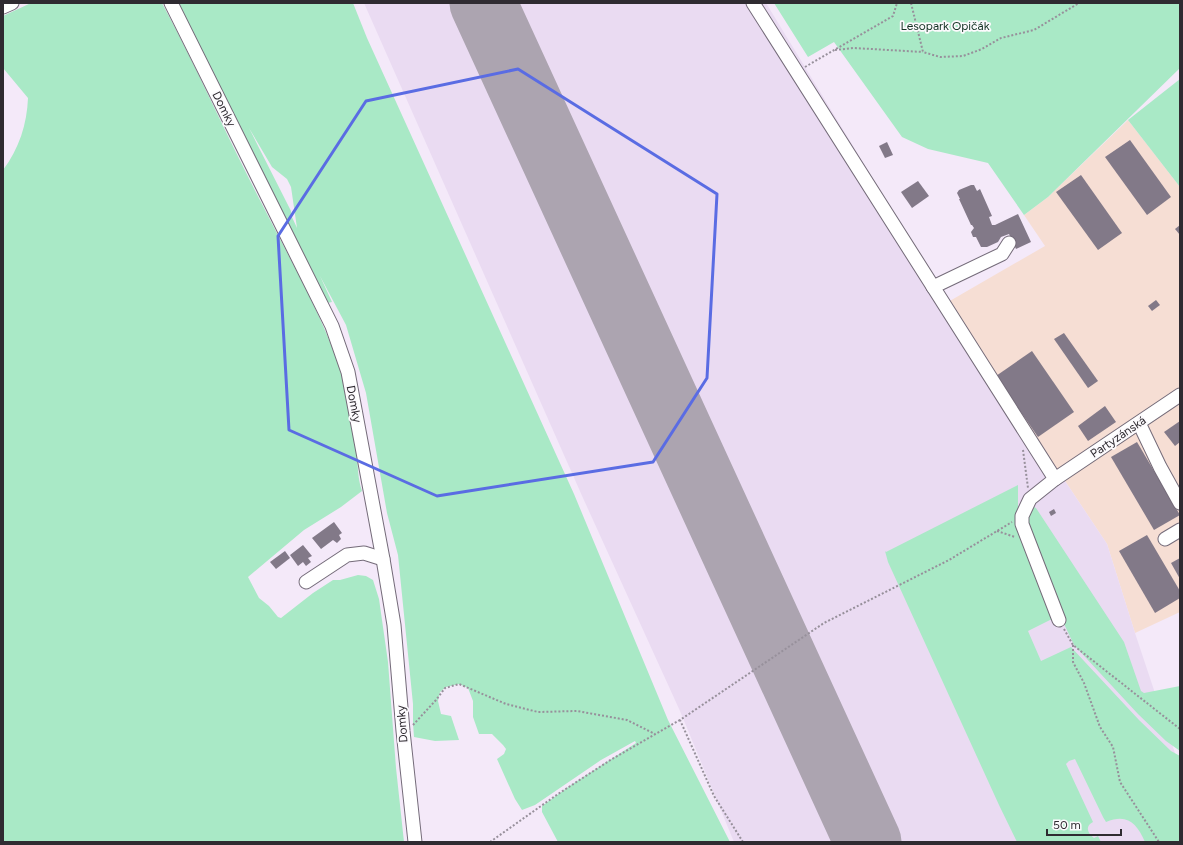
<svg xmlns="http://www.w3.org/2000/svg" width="1183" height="845" font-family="Figtree,sans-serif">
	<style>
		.industrial { fill: #f6ded4 }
		.built { fill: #eadbf2 }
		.green { fill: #a9e9c6; fill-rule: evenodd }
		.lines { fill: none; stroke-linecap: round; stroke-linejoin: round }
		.runway { stroke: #aca4b0; stroke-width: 67 }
		.building { fill: #827988 }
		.minor-casing { stroke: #746b79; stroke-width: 15 }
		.path { stroke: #97909b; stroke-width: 2; stroke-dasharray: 2 2; stroke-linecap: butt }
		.minor { stroke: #fff; stroke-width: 13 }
		.marked { fill: none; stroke: #5a6ce3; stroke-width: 3; stroke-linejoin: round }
		.labels { text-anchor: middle; stroke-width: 3.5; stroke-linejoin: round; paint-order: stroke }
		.park-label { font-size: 12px; fill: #133223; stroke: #fcfafd }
		.street-label { font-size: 12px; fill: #2f2b31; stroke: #fcfafd }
	</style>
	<rect width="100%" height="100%" fill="#f4e9f9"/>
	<path class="industrial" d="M 1128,120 L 1180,187 L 1180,612 L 1135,633 L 1107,544 L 1039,442 L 948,302 L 1045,246 L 1024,215 L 1048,197 Z"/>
	<path class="built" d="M 364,3 L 766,3 L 948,302 L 1039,442 L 1107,544 L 1135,633 L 1180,768 L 1180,842 L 734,842 L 680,711 L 583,498 Z"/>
	<g class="green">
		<path d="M 31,3 L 162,3 C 198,70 228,139 263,206 C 288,256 317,305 336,358 C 346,386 352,417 356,446 C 358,461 357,477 362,491 L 341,507 L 304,530 L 248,577 L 259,598 L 269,606 L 278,617 L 281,618 L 313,593 L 333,580 L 340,580 L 358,575 L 366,576 L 373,580 L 379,599 L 388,662 L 396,768 L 404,842 L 3,842 L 3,170 C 19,149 27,124 28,98 L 3,68 L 3,16 Z"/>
		<path d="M 176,3 L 353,3 L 367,38 L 574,494 L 668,720 L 730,842 L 558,842 L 542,812 L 542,806 L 571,785 L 636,743 L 635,741 L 601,760 L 535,805 L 522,810 L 515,799 L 497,759 L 504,754 L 506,749 L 503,745 L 492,734 L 479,734 L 473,717 L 473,701 L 468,688 L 459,684 L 446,687 L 440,692 L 438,701 L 441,714 L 451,716 L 459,740 L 435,741 L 414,737 L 413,723 L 413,704 L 398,555 L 387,513 L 366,393 L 346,325 L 320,276 L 332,302 L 327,303 ZM 249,128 L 272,167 L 287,179 L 291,187 L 297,228 L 291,215 L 291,211 Z"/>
		<path d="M 774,3 L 1180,3 L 1180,68 L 1048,197 L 1024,215 L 988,163 L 928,149 L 902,137 L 834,42 L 808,57 Z"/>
		<path d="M 1180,79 L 1180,187 L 1128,120 Z"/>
		<path d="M 1018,485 L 1018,510 L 1052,619 L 1028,631 L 1041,661 L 1071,647 L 1139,720 L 1171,751 L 1180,756 L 1180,842 L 1145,842 C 1137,824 1128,813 1106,822 L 1103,817 L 1075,759 L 1069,761 L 1066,764 L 1093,822 C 1085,826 1087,833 1094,838 L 1098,836 L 1101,842 L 1017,842 L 999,805 L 888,562 L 885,551 L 886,552 Z"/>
		<path d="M 1034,507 L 1036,508 L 1124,642 L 1141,691 L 1144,693 L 1180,686 L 1180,751 L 1166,741 L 1138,714 L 1074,645 L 1057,609 L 1027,530 L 1029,508 Z"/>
	</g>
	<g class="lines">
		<path class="runway" d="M 483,3 L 868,842"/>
	</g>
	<g class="building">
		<path d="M 1130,140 L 1171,197 L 1147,215 L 1105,157 Z"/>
		<path d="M 887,142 L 893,155 L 885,158 L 879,146 Z"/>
		<path d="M 1081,175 L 1122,233 L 1098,250 L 1056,192 Z"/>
		<path d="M 918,181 L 929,196 L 912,208 L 901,192 Z"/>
		<path d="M 971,185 L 974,185 L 977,191 L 980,189 L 992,216 L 989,217 L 992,225 L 995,225 L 1018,214 L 1031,242 L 1016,249 L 1009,234 L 1001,237 L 998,242 L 987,247 L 981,247 L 976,237 L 973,237 L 971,232 L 974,228 L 972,225 L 971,225 L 959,199 L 960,199 L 957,193 L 959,190 Z"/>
		<path d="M 1180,225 L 1180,235 L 1175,229 Z"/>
		<path d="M 1156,300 L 1160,305 L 1152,311 L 1148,306 Z"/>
		<path d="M 1064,333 L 1098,381 L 1088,388 L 1054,339 Z"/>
		<path d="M 1032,351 L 1074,412 L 1038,437 L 996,376 Z"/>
		<path d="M 1105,406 L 1116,422 L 1088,441 L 1078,426 Z"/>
		<path d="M 1180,421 L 1180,442 L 1175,446 L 1164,432 Z"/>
		<path d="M 1137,442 L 1180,515 L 1154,530 L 1111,457 Z"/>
		<path d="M 1054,509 L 1056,513 L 1051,516 L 1049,512 Z"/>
		<path d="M 334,522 L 342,533 L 339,535 L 341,539 L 337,543 L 333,540 L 321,549 L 312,538 Z"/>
		<path d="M 1147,535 L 1180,591 L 1180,598 L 1155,613 L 1119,551 Z"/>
		<path d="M 303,545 L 312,556 L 308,558 L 311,562 L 306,566 L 303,562 L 298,566 L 290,555 Z"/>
		<path d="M 285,551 L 290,558 L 276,569 L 270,562 Z"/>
		<path d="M 1180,558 L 1180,579 L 1171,563 Z"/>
	</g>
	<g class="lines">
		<g class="minor-casing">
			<g id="minor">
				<path d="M 171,3 L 332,326 L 348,372 L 383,559 L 394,625 L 403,731 L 415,842"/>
				<path d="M 753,3 L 1055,479"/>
				<path d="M 3,7 L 12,3"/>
				<path d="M 933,287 L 1002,254 L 1009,243"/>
				<path d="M 1139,423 L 1160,467 L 1180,503"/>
				<path d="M 1165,539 L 1180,530"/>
				<path d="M 306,582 L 347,555 L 364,553 L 383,559"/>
				<path d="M 1059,620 L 1022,524 L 1022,516 L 1030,499 L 1055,479 L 1180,395"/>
			</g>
		</g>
		<g class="path">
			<path d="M 911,3 L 923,52 L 940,57 L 963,56 L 982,49 L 1001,38 L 1034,30 L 1079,3"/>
			<path d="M 835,50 L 854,48 L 923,52"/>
			<path d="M 805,67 L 893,16 L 897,3"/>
			<path d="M 1023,450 L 1028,488"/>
			<path d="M 997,531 L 1015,537"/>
			<path d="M 1064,629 L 1073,645 L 1180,729"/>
			<path d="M 1073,645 L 1073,662 L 1084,683 L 1100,727 L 1113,747 L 1120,782 L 1159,842"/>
			<path d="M 413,725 L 436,700 L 445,688 L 459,684 L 506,704 L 538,712 L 577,711 L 627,720 L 655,734"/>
			<path d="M 490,842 L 558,794 L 612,759 L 680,720"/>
			<path d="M 743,842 L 714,796 L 680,720 L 824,623 L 949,560 L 1012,522"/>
		</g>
		<use href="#minor" class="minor"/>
	</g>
	<path class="marked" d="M 518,69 L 717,194 L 707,378 L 653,462 L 437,496 L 289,430 L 278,236 L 366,101 Z"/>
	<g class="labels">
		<g class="park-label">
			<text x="945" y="30">Lesopark Opičák</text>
		</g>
		<g class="street-label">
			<text transform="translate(224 109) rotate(63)" y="4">Domky</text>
			<text transform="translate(354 404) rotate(79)" y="4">Domky</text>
			<text transform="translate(1118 437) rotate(-34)" y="4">Partyzánská</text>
			<text transform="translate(402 724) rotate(-95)" y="4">Domky</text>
		</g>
	</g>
	<rect width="1183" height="845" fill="none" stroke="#2f2b31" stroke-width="8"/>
	<path d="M1047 829v6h74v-6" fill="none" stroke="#2f2b31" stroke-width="2"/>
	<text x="1053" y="829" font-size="12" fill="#2f2b31" stroke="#fcfafd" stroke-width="3" paint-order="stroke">50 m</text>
</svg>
